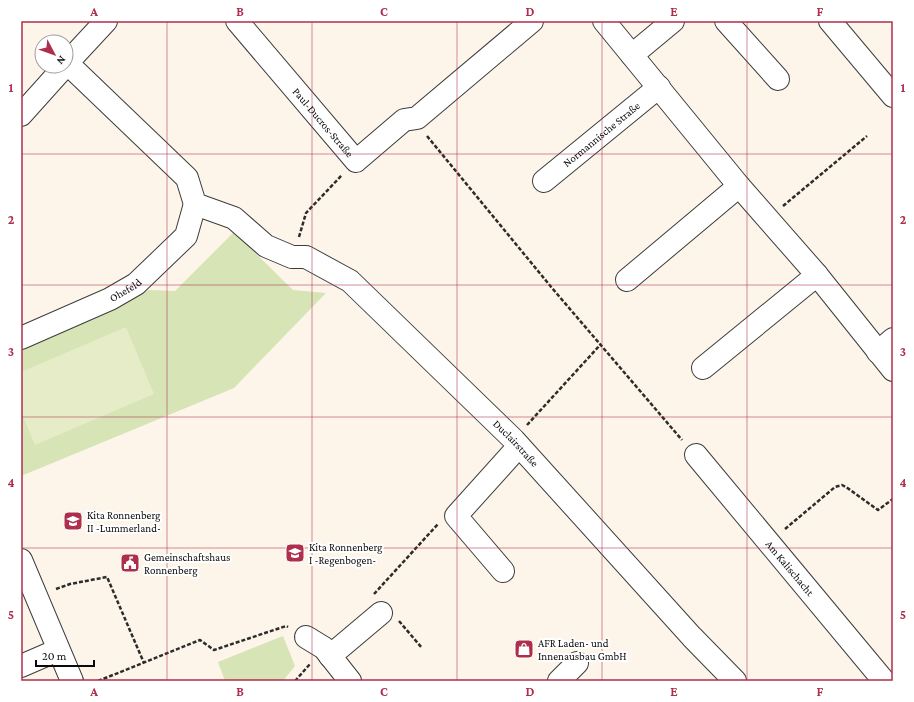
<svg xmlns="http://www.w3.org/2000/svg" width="914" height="702" font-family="'Crimson Pro',serif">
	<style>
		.green { fill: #d6e4b6 }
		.pitch { fill: #e6ecc7 }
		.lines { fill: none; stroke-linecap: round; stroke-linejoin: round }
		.minor-casing { stroke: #3d3d3d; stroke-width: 24 }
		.path { stroke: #2c2c2c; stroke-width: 2.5; stroke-dasharray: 4 2; stroke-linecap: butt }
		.minor { stroke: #fff; stroke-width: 22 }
		.grid { fill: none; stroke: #ad2f4d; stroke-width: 1; stroke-opacity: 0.55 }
		.labels { text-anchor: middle; stroke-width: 4; stroke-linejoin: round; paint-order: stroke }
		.street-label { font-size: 11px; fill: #0a0a0a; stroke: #fff }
		.poi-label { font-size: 11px; fill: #0a0a0a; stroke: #fff; text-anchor: start }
		.neatline { fill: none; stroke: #ad2f4d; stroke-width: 1.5 }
		.grid-label { font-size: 13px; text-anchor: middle; font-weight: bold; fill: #ad2f4d }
	</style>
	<rect width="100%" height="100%" fill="#fdf5e9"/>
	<g class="green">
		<path d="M 234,232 L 293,290 L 326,293 L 234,388 L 21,476 L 21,343 L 149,290 L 175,291 Z"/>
		<path d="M 283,636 L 295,666 L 283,681 L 225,681 L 218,662 Z"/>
	</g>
	<path class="pitch" d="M 126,327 L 154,394 L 35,445 L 21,412 L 21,372 Z"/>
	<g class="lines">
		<g class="minor-casing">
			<g id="minor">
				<path id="s1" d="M 237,21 L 356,161 L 404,120 L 417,118 L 532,21"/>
				<path d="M 604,21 L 739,186 L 817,275 L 893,370"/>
				<path d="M 726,21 L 778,79"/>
				<path d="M 830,21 L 893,96"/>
				<path d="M 632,55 L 673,21"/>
				<path d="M 67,63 L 106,21"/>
				<path id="s2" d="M 66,65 L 67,63 L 187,178 L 195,204 L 234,218 L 266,246 L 292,257 L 306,257 L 350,281 L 514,440 L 692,637 L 735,681"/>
				<path d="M 21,115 L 65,66"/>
				<path id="s3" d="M 544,181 L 659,87"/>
				<path d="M 627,280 L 739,186"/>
				<path id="s4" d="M 21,338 L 110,299 L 136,284 L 186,236 L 195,204"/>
				<path d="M 878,352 L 893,339"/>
				<path d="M 703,368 L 817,275"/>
				<path id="s5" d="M 696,455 L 884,681"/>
				<path d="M 21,560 L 72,681"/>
				<path d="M 503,571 L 456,516 L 519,446"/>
				<path d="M 306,637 L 324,648 L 350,681"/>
				<path d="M 330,656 L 381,613"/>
				<path d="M 21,666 L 58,650"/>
				<path d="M 559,681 L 577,663"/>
			</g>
		</g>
		<g class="path">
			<path d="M 427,136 L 552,288 L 682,440"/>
			<path d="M 783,206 L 867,136"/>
			<path d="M 299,237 L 306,213 L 342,175"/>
			<path d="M 527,425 L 601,344"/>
			<path d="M 785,529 L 835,487 L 842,485 L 846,487 L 878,510 L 893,499"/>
			<path d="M 56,589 L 70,584 L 107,577 L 144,663"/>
			<path d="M 374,594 L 438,524"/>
			<path d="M 399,621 L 422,648"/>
			<path d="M 98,681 L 200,640 L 214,650 L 286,626 L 288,627"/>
			<path d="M 295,681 L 310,664"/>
		</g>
		<use href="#minor" class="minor"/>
	</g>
	<path class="grid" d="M 167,21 L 167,681M 312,21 L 312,681M 457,21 L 457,681M 602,21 L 602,681M 747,21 L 747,681M 21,154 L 893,154M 21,285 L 893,285M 21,417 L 893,417M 21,548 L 893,548"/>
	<defs>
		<g id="school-square" transform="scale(1)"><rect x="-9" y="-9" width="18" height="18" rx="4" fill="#ad2f4d" stroke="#fff"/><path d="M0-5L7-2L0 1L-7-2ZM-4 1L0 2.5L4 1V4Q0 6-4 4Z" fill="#fff"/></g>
		<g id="civic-square" transform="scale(1)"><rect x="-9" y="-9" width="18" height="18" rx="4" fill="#ad2f4d" stroke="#fff"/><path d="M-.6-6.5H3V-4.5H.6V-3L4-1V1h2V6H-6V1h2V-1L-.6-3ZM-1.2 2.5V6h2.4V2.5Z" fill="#fff"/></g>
		<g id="shop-square" transform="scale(1)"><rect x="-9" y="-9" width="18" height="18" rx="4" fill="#ad2f4d" stroke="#fff"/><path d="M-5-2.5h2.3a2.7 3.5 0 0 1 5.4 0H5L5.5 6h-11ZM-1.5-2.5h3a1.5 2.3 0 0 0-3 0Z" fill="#fff"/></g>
	</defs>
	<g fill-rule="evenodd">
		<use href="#school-square" x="73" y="521"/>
		<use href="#school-square" x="295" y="553"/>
		<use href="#civic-square" x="130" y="563"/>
		<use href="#shop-square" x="524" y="649"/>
	</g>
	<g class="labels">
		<g class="street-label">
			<text dy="4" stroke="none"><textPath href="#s1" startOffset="133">Paul-Ducros-Straße</textPath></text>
			<text dy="4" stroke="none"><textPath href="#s3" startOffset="74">Normannische Straße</textPath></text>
			<text dy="4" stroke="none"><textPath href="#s4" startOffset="115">Ohefeld</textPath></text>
			<text dy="4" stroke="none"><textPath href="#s2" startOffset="604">Duclairstraße</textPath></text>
			<text dy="4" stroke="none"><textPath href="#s5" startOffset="147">Am Kalischacht</textPath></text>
		</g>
		<g class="poi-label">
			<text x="87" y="519">Kita Ronnenberg<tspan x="87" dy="13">II -Lummerland-</tspan></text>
			<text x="309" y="551">Kita Ronnenberg<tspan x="309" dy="13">I -Regenbogen-</tspan></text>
			<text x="144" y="561">Gemeinschaftshaus<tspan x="144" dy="13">Ronnenberg</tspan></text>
			<text x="538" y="647">AFR Laden- und<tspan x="538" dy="13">Innenausbau GmbH</tspan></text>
		</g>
	</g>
	<rect width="914" height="702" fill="none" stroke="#ffffff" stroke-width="44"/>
	<g transform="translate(54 54) rotate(131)"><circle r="19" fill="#ffffff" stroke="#9d9d9d"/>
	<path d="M0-3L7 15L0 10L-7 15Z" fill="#ad2f4d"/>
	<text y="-6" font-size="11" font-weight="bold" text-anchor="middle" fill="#0a0a0a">N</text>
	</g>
	<path d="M36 660v6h58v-6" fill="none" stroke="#0a0a0a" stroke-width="2"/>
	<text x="42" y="660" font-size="12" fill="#0a0a0a" stroke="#ffffff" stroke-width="3" paint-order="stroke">20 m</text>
	<rect x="22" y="22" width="870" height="658" class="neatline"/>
	<g class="grid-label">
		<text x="94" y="16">A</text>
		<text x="240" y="16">B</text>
		<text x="384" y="16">C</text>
		<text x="530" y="16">D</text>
		<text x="674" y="16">E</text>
		<text x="820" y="16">F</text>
		<text x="11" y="92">1</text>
		<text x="903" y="92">1</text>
		<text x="11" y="224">2</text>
		<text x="903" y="224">2</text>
		<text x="11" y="356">3</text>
		<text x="903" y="356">3</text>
		<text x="11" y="487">4</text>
		<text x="903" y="487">4</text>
		<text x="11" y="619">5</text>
		<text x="903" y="619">5</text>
		<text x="94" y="696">A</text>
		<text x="240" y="696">B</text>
		<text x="384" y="696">C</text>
		<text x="530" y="696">D</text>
		<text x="674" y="696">E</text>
		<text x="820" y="696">F</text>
	</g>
</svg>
